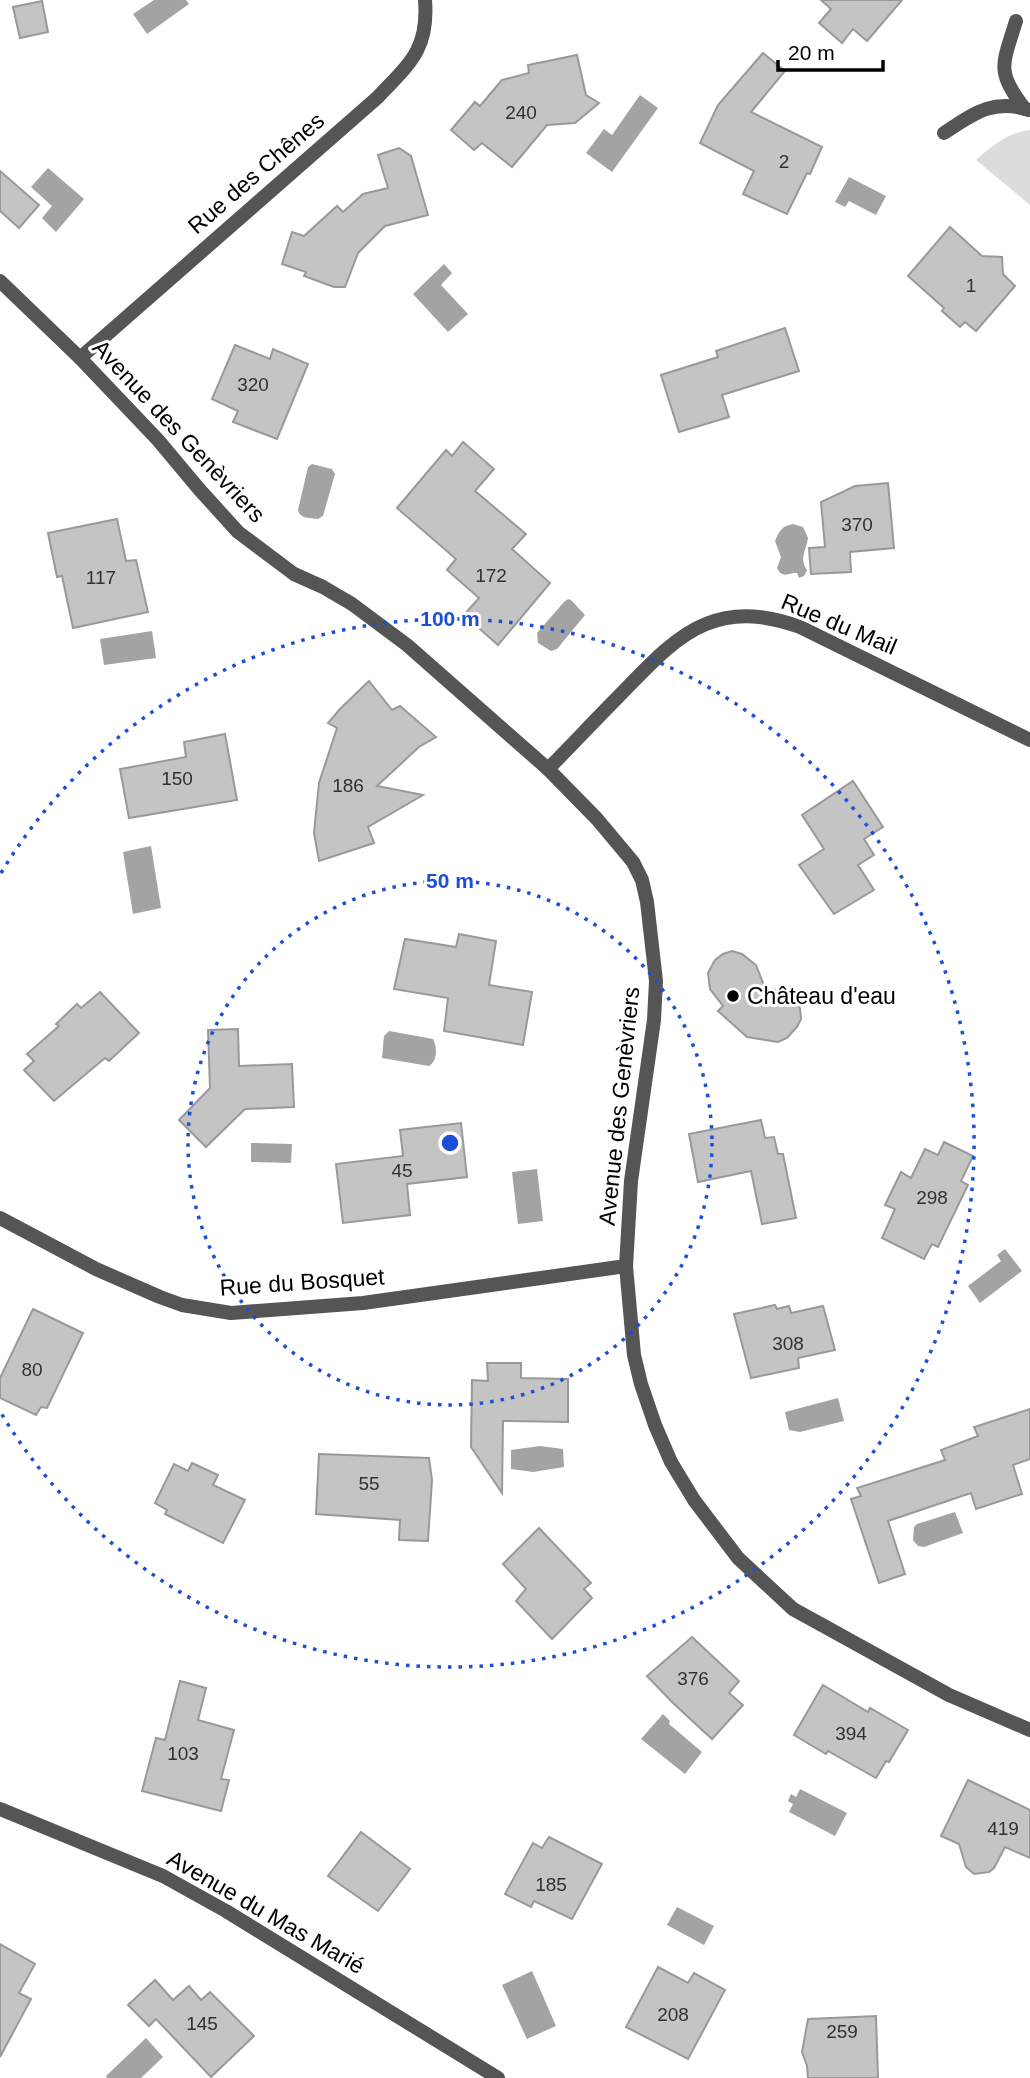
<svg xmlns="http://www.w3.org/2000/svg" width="1030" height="2078" font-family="Arial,sans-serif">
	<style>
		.green { fill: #dcdcdc }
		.water { fill: #a3a3a3 }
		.building { fill: #c4c4c4; stroke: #999; stroke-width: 2 }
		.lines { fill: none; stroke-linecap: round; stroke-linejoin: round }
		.street { stroke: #555; stroke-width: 14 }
		.ring { fill: none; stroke: #1d4ed8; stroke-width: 3.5; stroke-dasharray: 3.5 7 }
		.poi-dot { fill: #000; stroke: #fff; stroke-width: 2.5 }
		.labels { text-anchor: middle; stroke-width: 6; stroke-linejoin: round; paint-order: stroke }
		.number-label { font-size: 19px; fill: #313131 }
		.street-label { font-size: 23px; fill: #000; stroke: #fff }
		.poi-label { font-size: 23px; fill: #000; stroke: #fff; text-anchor: start }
		.centre { fill: #1d4ed8; stroke: #fff; stroke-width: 3.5 }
		.ring-label { font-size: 21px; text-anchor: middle; font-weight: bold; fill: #1d4ed8; stroke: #fff; stroke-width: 6; stroke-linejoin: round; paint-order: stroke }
	</style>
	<rect width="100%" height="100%" fill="#fff"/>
	<path class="green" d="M 1030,130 L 1030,205 L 976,160 C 991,146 1009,132 1030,130 Z"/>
	<g class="water">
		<path d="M 154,0 L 186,0 L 189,4 L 147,34 L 133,14 Z"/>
		<path d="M 640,95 L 658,108 L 612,172 L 586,153 L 604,129 L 612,135 Z"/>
		<path d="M 48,168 L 84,199 L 56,232 L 42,218 L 52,206 L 31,187 Z"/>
		<path d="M 849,177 L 886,196 L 876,215 L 849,201 L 845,207 L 835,202 Z"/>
		<path d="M 444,264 L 452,273 L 441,285 L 468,314 L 448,332 L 413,294 Z"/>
		<path d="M 312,464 L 332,469 L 335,474 L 323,516 L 318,519 C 310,518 300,519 298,510 L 308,467 Z"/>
		<path d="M 793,524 L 803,527 L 808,538 C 806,551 799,558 807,570 L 804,576 L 799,578 L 797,573 C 787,572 783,580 777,568 L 781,557 L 775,541 C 779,531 782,526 793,524 Z"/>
		<path d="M 568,599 L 571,600 L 585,615 L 557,649 L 551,651 L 538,643 L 537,633 L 564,602 Z"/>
		<path d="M 152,631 L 156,658 L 104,665 L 100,639 Z"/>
		<path d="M 151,846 L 161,908 L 133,914 L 123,852 Z"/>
		<path d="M 389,1031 L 433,1039 C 437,1047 438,1060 429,1066 L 382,1058 L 384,1036 Z"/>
		<path d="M 251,1143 L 292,1144 L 291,1163 L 251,1162 Z"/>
		<path d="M 537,1169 L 543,1221 L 518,1224 L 512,1172 Z"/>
		<path d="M 1005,1249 L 1022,1271 L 980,1303 L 968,1286 L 1001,1261 L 997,1255 Z"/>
		<path d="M 838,1398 L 844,1421 L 800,1432 L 789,1430 L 785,1412 Z"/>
		<path d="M 540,1446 L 563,1449 L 564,1467 L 533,1472 L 511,1469 L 511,1450 Z"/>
		<path d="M 955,1512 L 963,1533 L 924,1547 L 918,1546 L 913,1540 L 914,1527 L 917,1524 Z"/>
		<path d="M 663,1714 L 670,1721 L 669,1724 L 702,1752 L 685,1774 L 641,1739 Z"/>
		<path d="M 800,1789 L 847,1813 L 835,1836 L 789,1812 L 793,1804 L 788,1801 L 791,1794 L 796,1797 Z"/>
		<path d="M 677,1907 L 714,1926 L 704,1945 L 667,1925 Z"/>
		<path d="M 532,1971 L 556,2026 L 527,2039 L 502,1985 Z"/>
		<path d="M 146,2038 L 163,2057 L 141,2078 L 107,2078 L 106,2076 Z"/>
	</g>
	<g class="building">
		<path d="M 821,0 L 902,0 L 867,41 L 853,29 L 842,43 L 819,23 L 831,9 Z"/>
		<path d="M 42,1 L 48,32 L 20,38 L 13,7 Z"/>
		<path d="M 763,53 L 785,71 L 751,112 L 822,147 L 810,174 L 807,173 L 787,214 L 743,194 L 754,171 L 700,143 L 718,105 Z"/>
		<path d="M 577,55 L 586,95 L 599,103 L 575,123 L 547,125 L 512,167 L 482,143 L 474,150 L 451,130 L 475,102 L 480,106 L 502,80 L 529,73 L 528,65 Z"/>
		<path d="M 399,148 L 411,156 L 428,215 L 385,226 L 358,253 L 345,287 L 334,287 L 304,276 L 306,272 L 282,264 L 292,232 L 304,236 L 337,206 L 343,212 L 363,194 L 388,188 L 378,155 Z"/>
		<path d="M 0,171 L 39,205 L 19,228 L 0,211 Z"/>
		<path d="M 950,227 L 982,256 L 1002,257 L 1003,274 L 1015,286 L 976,331 L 965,322 L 960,327 L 942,311 L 944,308 L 908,276 Z"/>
		<path d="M 785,328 L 799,371 L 722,395 L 729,417 L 679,432 L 661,375 L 718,357 L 716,351 Z"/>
		<path d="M 235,345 L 270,359 L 273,349 L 308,364 L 277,439 L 233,422 L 238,411 L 212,399 Z"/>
		<path d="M 463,442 L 494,469 L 475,491 L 526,534 L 512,549 L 550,583 L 498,645 L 464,615 L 479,598 L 447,570 L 456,559 L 397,508 L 446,450 L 452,456 Z"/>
		<path d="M 888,483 L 894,548 L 850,552 L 851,572 L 811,574 L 809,548 L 825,547 L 821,502 L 855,486 Z"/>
		<path d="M 117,519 L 126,561 L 136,560 L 148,612 L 73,628 L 62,576 L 57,577 L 48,533 Z"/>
		<path d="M 369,681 L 392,710 L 400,706 L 436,737 L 419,747 L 377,786 L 423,795 L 368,827 L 374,843 L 319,861 L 314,833 L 319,783 L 337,728 L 328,723 L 340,709 Z"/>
		<path d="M 225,734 L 237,800 L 129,818 L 120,769 L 186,757 L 184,742 Z"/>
		<path d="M 853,781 L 883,827 L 864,839 L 874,855 L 858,865 L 874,890 L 834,914 L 799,865 L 824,849 L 802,815 Z"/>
		<path d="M 459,934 L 496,941 L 489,985 L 532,992 L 523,1045 L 444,1031 L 448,998 L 394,989 L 405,939 L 456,947 Z"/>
		<path d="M 732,951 L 742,954 L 756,965 L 765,988 L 782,991 L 795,1000 L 800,1008 L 801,1019 L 797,1027 L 787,1038 L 778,1042 L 747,1037 L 718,1011 L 723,1006 L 710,989 L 708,973 L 715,960 L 723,954 Z"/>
		<path d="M 100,992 L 139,1033 L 109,1061 L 105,1058 L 54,1101 L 24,1070 L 34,1061 L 27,1054 L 59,1026 L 56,1024 L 77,1004 L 81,1008 Z"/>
		<path d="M 238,1029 L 239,1066 L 292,1064 L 294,1107 L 245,1109 L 206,1147 L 179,1120 L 210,1088 L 208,1030 Z"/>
		<path d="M 761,1120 L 765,1138 L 774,1137 L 778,1154 L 783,1154 L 796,1218 L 762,1224 L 751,1171 L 698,1182 L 689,1134 Z"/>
		<path d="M 461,1123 L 467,1177 L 407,1184 L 410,1215 L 343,1223 L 336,1164 L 403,1156 L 400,1130 Z"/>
		<path d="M 944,1142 L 973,1156 L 961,1181 L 968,1185 L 938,1247 L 932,1244 L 924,1259 L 882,1238 L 895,1209 L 885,1205 L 901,1172 L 911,1178 L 925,1149 L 938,1155 Z"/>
		<path d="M 775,1305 L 777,1309 L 789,1306 L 791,1313 L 823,1306 L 835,1350 L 798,1358 L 799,1368 L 751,1378 L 734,1314 Z"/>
		<path d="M 33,1309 L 83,1333 L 47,1408 L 41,1407 L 36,1415 L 0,1398 L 0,1378 Z"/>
		<path d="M 487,1363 L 521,1363 L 521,1378 L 568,1379 L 568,1422 L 503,1421 L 502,1493 L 471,1447 L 472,1380 L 488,1381 Z"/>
		<path d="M 1030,1409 L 1030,1459 L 1013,1465 L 1022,1494 L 976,1509 L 971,1493 L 888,1521 L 905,1574 L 879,1583 L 851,1499 L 861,1496 L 857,1488 L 945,1460 L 941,1450 L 978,1436 L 974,1427 Z"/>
		<path d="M 319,1454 L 429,1458 L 432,1480 L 428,1541 L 399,1540 L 400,1520 L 316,1514 Z"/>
		<path d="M 192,1463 L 218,1475 L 213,1485 L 245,1500 L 223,1543 L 165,1514 L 167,1510 L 155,1503 L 174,1464 L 188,1471 Z"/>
		<path d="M 539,1528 L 591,1583 L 584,1589 L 592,1598 L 552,1639 L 516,1601 L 526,1589 L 503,1564 Z"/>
		<path d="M 692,1637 L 739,1681 L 729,1693 L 743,1705 L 712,1739 L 673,1703 L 647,1676 Z"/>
		<path d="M 180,1681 L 206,1688 L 198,1720 L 234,1730 L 221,1779 L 229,1780 L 221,1811 L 142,1791 L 156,1738 L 165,1740 Z"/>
		<path d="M 823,1685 L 868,1712 L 870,1708 L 908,1730 L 889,1762 L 886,1761 L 876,1778 L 828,1751 L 826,1754 L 794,1735 Z"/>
		<path d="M 968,1780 L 1030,1810 L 1030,1858 L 1005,1847 L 994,1868 L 989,1872 L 974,1874 L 966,1867 L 959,1844 L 941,1836 Z"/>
		<path d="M 361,1832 L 410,1869 L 378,1911 L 328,1876 Z"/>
		<path d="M 549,1837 L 602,1864 L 572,1919 L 534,1901 L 531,1907 L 505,1894 L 533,1843 L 542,1848 Z"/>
		<path d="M 0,1944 L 35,1964 L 19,1993 L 31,1999 L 0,2057 Z"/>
		<path d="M 658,1967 L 688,1983 L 694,1973 L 725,1990 L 688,2059 L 626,2027 Z"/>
		<path d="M 155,1980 L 173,2000 L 189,1986 L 201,2000 L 210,1992 L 254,2036 L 211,2077 L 156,2019 L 149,2026 L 128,2005 Z"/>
		<path d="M 876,2016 L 878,2078 L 808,2078 L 807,2066 L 802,2052 L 808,2019 Z"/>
	</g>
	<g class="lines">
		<g class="street">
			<path d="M 1016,21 C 1003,64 995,71 1025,109"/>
			<path d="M 944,133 C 973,114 993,98 1029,110"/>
			<path d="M 0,281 L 80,358 L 158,440 L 199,489 L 238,532 L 294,574 L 323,587 L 352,604 L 407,645 L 548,769 L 597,819 L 633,862 L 642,880 L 647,902 L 656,981 L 654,1020 L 631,1181 L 626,1266 L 634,1355 L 641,1384 L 655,1425 L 671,1462 L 694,1500 L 738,1558 L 793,1609 L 949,1695 L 1030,1730"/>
			<path d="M 80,358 L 378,97 C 409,64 429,50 425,0"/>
			<path d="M 548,769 C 572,745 595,720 619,696 C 644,671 673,637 706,624 C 738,611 769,616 800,627 L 1030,740"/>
			<path d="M 0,1218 L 96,1269 L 160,1297 L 182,1305 L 231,1313 L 363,1303 L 626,1266"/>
			<path d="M 0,1809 L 163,1876 L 226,1911 L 498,2078"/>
		</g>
	</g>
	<g class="ring">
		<circle cx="450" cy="1143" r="262"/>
		<path d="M1 873A524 524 0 1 1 1 1413"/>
	</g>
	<circle class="poi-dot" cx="733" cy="996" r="7"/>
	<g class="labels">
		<g class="number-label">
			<text x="521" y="119">240</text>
			<text x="784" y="168">2</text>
			<text x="971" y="292">1</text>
			<text x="253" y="391">320</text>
			<text x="857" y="531">370</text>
			<text x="491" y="582">172</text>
			<text x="101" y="584">117</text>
			<text x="177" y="785">150</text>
			<text x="348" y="792">186</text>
			<text x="402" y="1177">45</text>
			<text x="932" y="1204">298</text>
			<text x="788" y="1350">308</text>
			<text x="32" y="1376">80</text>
			<text x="369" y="1490">55</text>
			<text x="693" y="1685">376</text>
			<text x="851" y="1740">394</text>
			<text x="183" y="1760">103</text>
			<text x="1003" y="1835">419</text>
			<text x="551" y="1891">185</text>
			<text x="673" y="2021">208</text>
			<text x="202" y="2030">145</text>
			<text x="842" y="2038">259</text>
		</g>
		<g class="street-label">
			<text transform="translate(256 173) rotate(-41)" y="8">Rue des Chênes</text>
			<text transform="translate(179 431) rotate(47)" y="8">Avenue des Genèvriers</text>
			<text transform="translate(839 624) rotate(23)" y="8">Rue du Mail</text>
			<text transform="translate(619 1106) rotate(-84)" y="8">Avenue des Genèvriers</text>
			<text transform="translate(302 1282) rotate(-4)" y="8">Rue du Bosquet</text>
			<text transform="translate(266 1912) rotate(30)" y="8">Avenue du Mas Marié</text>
		</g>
		<g class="poi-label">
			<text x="747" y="1004">Château d'eau</text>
		</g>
	</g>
	<circle cx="450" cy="1143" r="10" class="centre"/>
	<g class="ring-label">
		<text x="450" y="626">100 m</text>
		<text x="450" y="888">50 m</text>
	</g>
	<path d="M778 60v10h105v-10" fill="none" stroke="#000000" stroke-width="3.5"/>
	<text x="788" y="60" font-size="21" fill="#000000" stroke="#ffffff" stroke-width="5" paint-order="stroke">20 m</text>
</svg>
